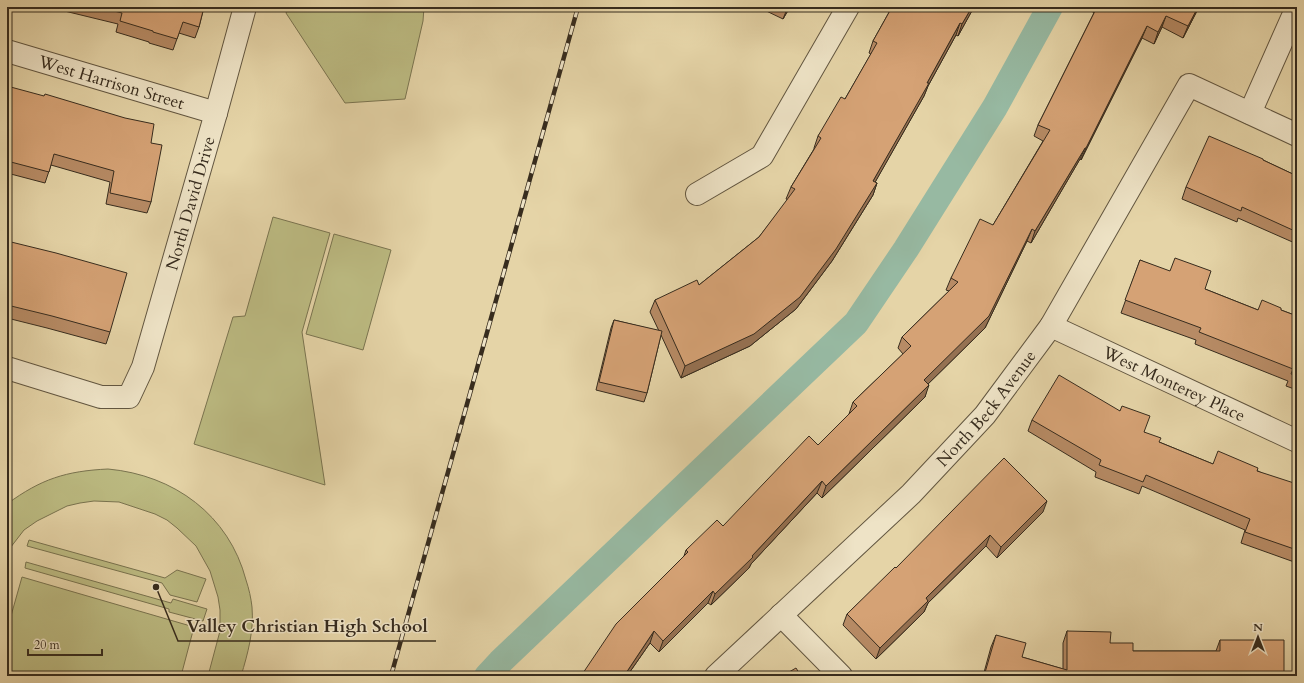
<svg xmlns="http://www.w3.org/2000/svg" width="1304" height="683" font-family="Cardo,serif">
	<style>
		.green { fill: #bcbb82; stroke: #7a7450 }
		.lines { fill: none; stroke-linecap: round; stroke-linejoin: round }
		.canal { stroke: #97b9a2; stroke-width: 26 }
		.minor-casing { stroke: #625640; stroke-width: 24 }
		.minor { stroke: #eee3c6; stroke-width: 22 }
		.rail-casing { stroke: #372c1e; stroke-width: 4.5 }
		.rail { stroke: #eee3c6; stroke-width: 3; stroke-dasharray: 9; stroke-linecap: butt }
		.wall { fill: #b78b65; stroke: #372c1e }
		.shaded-wall { fill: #957152; stroke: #372c1e }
		.building { fill: #d5a275; stroke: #372c1e }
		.labels { text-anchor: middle; stroke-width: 3; stroke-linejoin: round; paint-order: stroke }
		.street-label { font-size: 17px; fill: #372c1e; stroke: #eee3c6 }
		.leader { fill: none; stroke: #372c1e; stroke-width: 1.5 }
		.callout-dot { fill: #372c1e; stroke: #eee3c6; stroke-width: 1.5 }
		.callout-label { font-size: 18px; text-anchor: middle; font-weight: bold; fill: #372c1e; stroke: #eee3c6; stroke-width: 3; stroke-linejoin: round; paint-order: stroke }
	</style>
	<rect width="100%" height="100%" fill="#e5d4a7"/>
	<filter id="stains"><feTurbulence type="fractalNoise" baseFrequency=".005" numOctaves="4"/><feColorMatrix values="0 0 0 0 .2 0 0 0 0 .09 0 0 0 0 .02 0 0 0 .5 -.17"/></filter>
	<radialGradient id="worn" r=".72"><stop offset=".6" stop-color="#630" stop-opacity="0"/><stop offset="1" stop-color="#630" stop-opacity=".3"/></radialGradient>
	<g class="green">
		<path d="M 288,7 L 424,7 L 423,21 L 405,99 L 345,103 L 286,13 Z"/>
		<path d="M 273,217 L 330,233 L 302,332 L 325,485 L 194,444 L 233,317 L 245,316 Z"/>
		<path d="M 334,234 L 391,250 L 363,350 L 306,334 Z"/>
		<path d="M 108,469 C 174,475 229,515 246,580 C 249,589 251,598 252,607 C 254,631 248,653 241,676 L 208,676 L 220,631 L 220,610 L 218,597 L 210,571 L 196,546 L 177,528 L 167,520 L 155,514 L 119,502 L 94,501 L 80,503 L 67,506 L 37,521 L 24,530 L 7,552 L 7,504 C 41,479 66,471 108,469 Z"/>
		<path d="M 29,540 L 165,578 L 177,570 L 206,579 L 197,602 L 170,595 L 162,583 L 27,546 Z"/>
		<path d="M 26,562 L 171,603 L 173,599 L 207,609 L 203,621 L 169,612 L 169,609 L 25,568 Z"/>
		<path d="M 22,577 L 194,627 L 181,676 L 7,676 L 7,630 Z"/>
	</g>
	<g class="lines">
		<path class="canal" d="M 487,676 L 500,662 L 856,323 L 906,249 L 995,107 L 1050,7"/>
		<g class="minor-casing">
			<g id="minor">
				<path id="s1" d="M 7,51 L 216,113"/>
				<path d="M 1250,113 L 1297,7"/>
				<path d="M 697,194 L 762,156 L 848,7"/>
				<path id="s2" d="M 1051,326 L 1297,441"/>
				<path id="s3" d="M 7,368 L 101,397 L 129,397 L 143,367 L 216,113 L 245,7"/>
				<path d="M 781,615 L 841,676"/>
				<path id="s4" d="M 716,676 L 911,494 L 985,415 L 1051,326 L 1189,85 L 1297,135"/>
			</g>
		</g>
		<use href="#minor" class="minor"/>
		<g class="rail-casing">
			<path id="rail" d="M 391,676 L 578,7"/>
		</g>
		<use href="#rail" class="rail"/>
	</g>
	<g class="wall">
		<path d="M 33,7 L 45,7 L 44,10 Z"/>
		<path d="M 48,7 L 204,7 L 199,27 L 195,38 L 179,33 L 173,50 L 149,43 L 149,42 L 116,32 L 118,24 Z"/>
		<path d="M 758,7 L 790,7 L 783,19 Z"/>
		<path d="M 892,7 L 974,7 L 958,36 L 956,35 L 928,86 L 924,96 L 875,182 L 877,183 L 873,195 L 832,261 L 796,309 L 750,346 L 681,378 L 661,335 L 647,393 L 644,402 L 596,390 L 611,328 L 614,320 L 659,331 L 650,312 L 655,300 L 699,285 L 759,237 L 788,200 L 786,199 L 791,187 L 814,149 L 814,148 L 818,136 L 845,99 L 871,54 L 869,53 L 873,41 Z"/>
		<path d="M 1096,7 L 1199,7 L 1183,38 L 1162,27 L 1154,44 L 1142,38 L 1081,160 L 1080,159 L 1031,243 L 1027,241 L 985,328 L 928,384 L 925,397 L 822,498 L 817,493 L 751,564 L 749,568 L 711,605 L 708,603 L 659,652 L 650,643 L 627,676 L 581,676 L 684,556 L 686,550 L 723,526 L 818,445 L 849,414 L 853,402 L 903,354 L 898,348 L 902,337 L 949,291 L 946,290 L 951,278 L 993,225 L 1043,141 L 1034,136 L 1038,125 L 1094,13 L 1093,13 Z"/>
		<path d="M 7,86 L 151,143 L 151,202 L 147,213 L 106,204 L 110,182 L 51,165 L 45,183 L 7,173 Z"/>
		<path d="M 1263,160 L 1297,176 L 1297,244 L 1238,218 L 1237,222 L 1182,199 L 1186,187 Z"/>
		<path d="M 7,241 L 110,332 L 106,344 L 47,328 L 7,318 Z"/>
		<path d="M 1140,260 L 1205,289 L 1258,310 L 1281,310 L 1297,316 L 1297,390 L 1286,386 L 1288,381 L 1195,344 L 1196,340 L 1121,313 Z"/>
		<path d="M 1120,411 L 1144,432 L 1159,442 L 1213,464 L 1258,471 L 1297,492 L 1297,563 L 1241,543 L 1245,530 L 1142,486 L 1139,494 L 1095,477 L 1096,472 L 1028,431 L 1032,420 Z"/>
		<path d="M 1043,512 L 997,558 L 986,546 L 928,603 L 924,612 L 876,659 L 843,625 L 847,614 L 896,568 Z"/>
		<path d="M 1067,631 L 1110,643 L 1133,651 L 1216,651 L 1220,640 L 1284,676 L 983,676 L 991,647 L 996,635 L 1022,657 L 1063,669 L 1063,643 Z"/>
	</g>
	<g class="shaded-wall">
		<path d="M 788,7 L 790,7 L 783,19 L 787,9 Z"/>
		<path d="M 972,7 L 974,7 L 958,36 L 962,24 Z"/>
		<path d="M 1198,7 L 1199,7 L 1183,38 L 1188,26 Z"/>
		<path d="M 1166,16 L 1162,27 L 1154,44 L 1158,32 Z"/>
		<path d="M 960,23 L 956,35 L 928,86 L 924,96 L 869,193 L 873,181 Z"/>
		<path d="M 1147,26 L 1142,38 L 1081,160 L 1086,148 Z"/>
		<path d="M 1085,148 L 1080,159 L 1031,243 L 1035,231 Z"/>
		<path d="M 877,183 L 873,195 L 832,261 L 796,309 L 750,346 L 681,378 L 685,366 Z"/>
		<path d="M 1032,229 L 1027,241 L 985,328 L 920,392 L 924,380 Z"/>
		<path d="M 929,385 L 925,397 L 822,498 L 826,486 Z"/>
		<path d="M 822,481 L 817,493 L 751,564 L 749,568 L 711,605 L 715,594 L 752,556 Z"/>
		<path d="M 1047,501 L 1043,512 L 997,558 L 1001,547 Z"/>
		<path d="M 990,535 L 986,546 L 928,603 L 924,612 L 876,659 L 880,648 L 926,598 Z"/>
		<path d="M 713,591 L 708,603 L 659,652 L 663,641 Z"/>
		<path d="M 654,631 L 650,643 L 627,676 L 624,676 Z"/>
	</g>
	<g class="building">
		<path d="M 98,7 L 204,7 L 199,27 L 183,22 L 177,39 L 153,32 L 153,31 L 120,21 L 122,13 Z"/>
		<path d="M 892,7 L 972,7 L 962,24 L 960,23 L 927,83 L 929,83 L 873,181 L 877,183 L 836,249 L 800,297 L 754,334 L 685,366 L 655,300 L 697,280 L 699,285 L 759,237 L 795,189 L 791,187 L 821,138 L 818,136 L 841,97 L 845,99 L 877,43 L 873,41 Z"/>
		<path d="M 1097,7 L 1198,7 L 1188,26 L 1166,16 L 1158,32 L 1147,26 L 1086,148 L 1085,148 L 1035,231 L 1032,229 L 989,316 L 924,380 L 929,385 L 826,486 L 822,481 L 752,556 L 753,557 L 715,594 L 713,591 L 663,641 L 654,631 L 624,676 L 581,676 L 616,624 L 688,552 L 686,550 L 717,520 L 723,526 L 809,436 L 818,445 L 857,406 L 853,402 L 911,346 L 902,337 L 958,282 L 951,278 L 980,219 L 993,225 L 1050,130 L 1038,125 Z"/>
		<path d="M 7,86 L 44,96 L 45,94 L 125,118 L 154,124 L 151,143 L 162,145 L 151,202 L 110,193 L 114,171 L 54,154 L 49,172 L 7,161 Z"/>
		<path d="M 1209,136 L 1263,159 L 1263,160 L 1297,176 L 1297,232 L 1242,207 L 1241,211 L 1186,187 Z"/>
		<path d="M 7,241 L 56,253 L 127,273 L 110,332 L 52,316 L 7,305 Z"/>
		<path d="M 1175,258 L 1211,271 L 1205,289 L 1258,310 L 1262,300 L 1281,308 L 1281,310 L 1297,316 L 1297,376 L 1291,374 L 1293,369 L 1199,332 L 1201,328 L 1125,300 L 1140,260 L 1170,271 Z"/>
		<path d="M 614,320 L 662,331 L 647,393 L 599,382 Z"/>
		<path d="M 1059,375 L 1120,411 L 1122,406 L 1150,416 L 1144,432 L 1161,438 L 1159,442 L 1213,464 L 1218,451 L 1258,468 L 1257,471 L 1297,484 L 1296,491 L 1297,492 L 1297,550 L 1245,532 L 1250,519 L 1146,475 L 1143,482 L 1099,465 L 1101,460 L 1032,420 Z"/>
		<path d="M 1004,458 L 1047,501 L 1001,547 L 990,535 L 926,598 L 928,601 L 880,648 L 847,614 L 895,567 L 896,568 Z"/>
		<path d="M 1067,631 L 1111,632 L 1110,643 L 1133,643 L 1133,651 L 1220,651 L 1220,640 L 1284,640 L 1284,676 L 984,676 L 996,635 L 1026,643 L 1022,657 L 1067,670 Z"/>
		<path d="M 796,668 L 801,676 L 782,676 Z"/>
	</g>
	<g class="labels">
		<g class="street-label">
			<text dy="6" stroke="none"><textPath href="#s1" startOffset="109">West Harrison Street</textPath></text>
			<text dy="6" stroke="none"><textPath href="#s3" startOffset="330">North David Drive</textPath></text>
			<text dy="6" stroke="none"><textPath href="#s2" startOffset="136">West Monterey Place</textPath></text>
			<text dy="6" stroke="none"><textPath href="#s4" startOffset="381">North Beck Avenue</textPath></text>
		</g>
	</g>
	<path class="leader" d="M156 587L178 641H436"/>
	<circle class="callout-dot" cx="156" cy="587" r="4"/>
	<g class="callout-label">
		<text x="307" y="632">Valley Christian High School</text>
	</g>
	<rect width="1304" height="683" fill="none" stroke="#e5d4a7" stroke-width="24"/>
	<rect x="8" y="8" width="1288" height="667" fill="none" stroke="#372c1e" stroke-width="2"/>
	<rect x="12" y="12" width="1280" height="659" fill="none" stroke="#372c1e"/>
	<g transform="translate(1258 637)" stroke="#eee3c6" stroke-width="3" paint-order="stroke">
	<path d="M0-3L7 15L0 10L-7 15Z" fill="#372c1e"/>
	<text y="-6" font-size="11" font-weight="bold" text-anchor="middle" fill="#372c1e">N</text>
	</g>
	<path d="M28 649v6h74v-6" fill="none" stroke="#372c1e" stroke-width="2"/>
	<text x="34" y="649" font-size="12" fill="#372c1e" stroke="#eee3c6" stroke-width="3" paint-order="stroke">20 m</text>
	<rect width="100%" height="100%" filter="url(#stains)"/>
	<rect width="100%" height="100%" fill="url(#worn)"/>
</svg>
